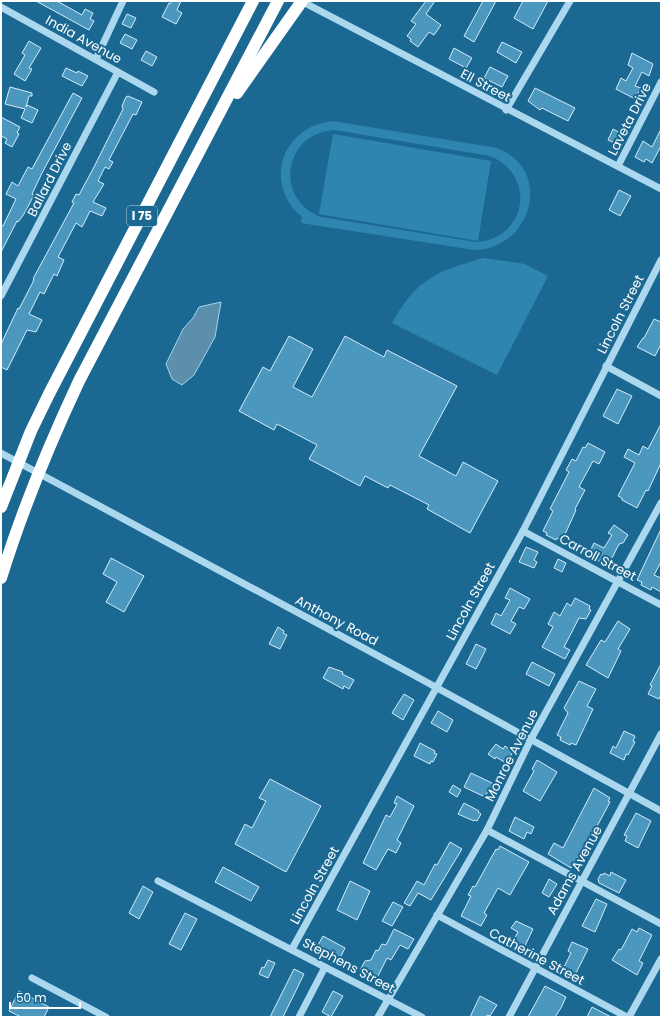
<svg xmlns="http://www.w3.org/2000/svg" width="662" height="1018" font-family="Poppins,sans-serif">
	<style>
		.green { fill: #2e85b0; fill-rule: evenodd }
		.water { fill: #5b8fab; stroke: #9fd6f1 }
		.building { fill: #4c97bd; stroke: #d2edfa }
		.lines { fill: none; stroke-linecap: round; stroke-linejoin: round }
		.minor { stroke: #acd8ef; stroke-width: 7 }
		.highway { stroke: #fff; stroke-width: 12 }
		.labels { text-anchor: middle; stroke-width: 4; stroke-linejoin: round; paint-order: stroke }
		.shield { fill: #1b6992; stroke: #bbd2de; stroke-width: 1 }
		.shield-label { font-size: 12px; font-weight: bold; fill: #fff }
		.street-label { font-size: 13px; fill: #fff; stroke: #1b6992 }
	</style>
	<rect width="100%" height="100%" fill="#1b6992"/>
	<g class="green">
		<path d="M 333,121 L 497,148 C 554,170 532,249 474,250 L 301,223 L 302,217 C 262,184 282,126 333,121 ZM 335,130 L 490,156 C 537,175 527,239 476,242 L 321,217 C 273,199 284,132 335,130 Z"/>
		<path d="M 333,134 L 491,161 L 478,241 L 319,214 Z"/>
		<path d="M 483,258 L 525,264 L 548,276 L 497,375 L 392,323 C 417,278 436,272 483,258 Z"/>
	</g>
	<path class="water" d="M 221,302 L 215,337 L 194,375 L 182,385 L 172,379 L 166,364 L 183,329 L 193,318 L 199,307 Z"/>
	<g class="building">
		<path d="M 36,1 L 57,1 L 82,15 L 85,9 L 93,13 L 90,19 L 94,21 L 89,30 Z"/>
		<path d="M 172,1 L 181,1 L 177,10 L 182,13 L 176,24 L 162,17 L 169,3 L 170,4 Z"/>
		<path d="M 426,1 L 435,1 L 426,14 L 441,25 L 434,35 L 429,32 L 418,47 L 410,41 L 411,39 L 407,36 L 416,24 L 411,21 Z"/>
		<path d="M 483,1 L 496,1 L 474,42 L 464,36 Z"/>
		<path d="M 523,1 L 548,1 L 533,29 L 514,18 Z"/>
		<path d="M 127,14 L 136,18 L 131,28 L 122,24 Z"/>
		<path d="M 125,34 L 137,40 L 132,49 L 120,43 Z"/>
		<path d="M 29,41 L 41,48 L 29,68 L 32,69 L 25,81 L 14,74 L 25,55 L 22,53 Z"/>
		<path d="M 502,42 L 522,52 L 516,63 L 497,52 Z"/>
		<path d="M 454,48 L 472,58 L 466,68 L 449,59 Z"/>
		<path d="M 146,51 L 157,57 L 152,66 L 141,60 Z"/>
		<path d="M 632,53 L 653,64 L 649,76 L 642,72 L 635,86 L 641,88 L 635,99 L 616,89 L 621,78 L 626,81 L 633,68 L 628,65 Z"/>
		<path d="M 490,67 L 508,76 L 502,87 L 484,78 Z"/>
		<path d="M 66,68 L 77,73 L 78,71 L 88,76 L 82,86 L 62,76 Z"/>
		<path d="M 10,87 L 32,93 L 32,96 L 29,96 L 26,107 L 27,105 L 38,110 L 32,123 L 21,118 L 25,109 L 5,104 Z"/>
		<path d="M 535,88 L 575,108 L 568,121 L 542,108 L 540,110 L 528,101 Z"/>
		<path d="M 73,93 L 82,98 L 42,173 L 32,194 L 34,195 L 24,214 L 18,222 L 17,221 L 1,252 L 1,225 L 3,226 L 16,199 L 6,194 L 12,182 L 18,186 L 28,167 L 32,169 Z"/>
		<path d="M 128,96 L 142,102 L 136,115 L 133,114 L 109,160 L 113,162 L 109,169 L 105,167 L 98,181 L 104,184 L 93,202 L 106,208 L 102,216 L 90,211 L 82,227 L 76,223 L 58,257 L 64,260 L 57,276 L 54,274 L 44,294 L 40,292 L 29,314 L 42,320 L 36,332 L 27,330 L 7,370 L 1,367 L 1,344 L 18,308 L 19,309 L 33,282 L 34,277 L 74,203 L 72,202 L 76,194 L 79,195 L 94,167 L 123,109 L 122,106 L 126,97 Z"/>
		<path d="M 1,117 L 20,127 L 17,133 L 19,134 L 12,147 L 5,143 L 7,139 L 1,136 Z"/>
		<path d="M 613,129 L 624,135 L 619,145 L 608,140 Z"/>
		<path d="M 661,129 L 661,146 L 652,163 L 646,159 L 644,162 L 635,157 L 643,141 L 652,147 Z"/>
		<path d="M 619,190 L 631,196 L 620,216 L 609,210 Z"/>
		<path d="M 654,319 L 661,322 L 661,344 L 655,356 L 637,347 L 643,338 L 644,338 Z"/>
		<path d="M 289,336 L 313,349 L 293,387 L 312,397 L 345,336 L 384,357 L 387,350 L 457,386 L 419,456 L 456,476 L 463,462 L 498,481 L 470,533 L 427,509 L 429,505 L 390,485 L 388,488 L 365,476 L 360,486 L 309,459 L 317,445 L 277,424 L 274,430 L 239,411 L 263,367 L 270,371 Z"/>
		<path d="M 617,389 L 632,396 L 618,424 L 603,416 Z"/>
		<path d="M 661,424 L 661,463 L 648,491 L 646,490 L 637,508 L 622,500 L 622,498 L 618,496 L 635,463 L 624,457 L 628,449 L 639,455 L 643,446 L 648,449 Z"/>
		<path d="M 588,443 L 605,452 L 599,464 L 593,461 L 579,487 L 585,490 L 575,509 L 576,510 L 567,530 L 562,540 L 557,538 L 556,540 L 546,535 L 547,533 L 543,531 L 553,511 L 550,509 L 569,472 L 566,470 L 572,459 L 576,461 L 583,447 L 585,448 Z"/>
		<path d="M 614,525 L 628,535 L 623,543 L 619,544 L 609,564 L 604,561 L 603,563 L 593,558 L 594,555 L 589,553 L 594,543 L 604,548 L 612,535 L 608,533 Z"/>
		<path d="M 661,529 L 661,562 L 654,575 L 661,578 L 661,592 L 652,587 L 651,590 L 641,585 L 642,582 L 637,580 Z"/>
		<path d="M 526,547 L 538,552 L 534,560 L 537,562 L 534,568 L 519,562 Z"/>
		<path d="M 111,558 L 144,576 L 124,612 L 106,602 L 117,582 L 103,574 Z"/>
		<path d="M 558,559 L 566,563 L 562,572 L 554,568 Z"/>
		<path d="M 510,588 L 530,599 L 524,609 L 519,607 L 511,621 L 516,624 L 510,634 L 491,624 L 496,613 L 501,616 L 510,600 L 505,598 Z"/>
		<path d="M 575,598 L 590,606 L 589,609 L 591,610 L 586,619 L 579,618 L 564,647 L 570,650 L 565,659 L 542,647 L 553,627 L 548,624 L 554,612 L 560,616 L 567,603 L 571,606 Z"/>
		<path d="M 618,621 L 630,629 L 618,649 L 621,651 L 608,678 L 586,665 L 601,640 L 605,642 Z"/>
		<path d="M 278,627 L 284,631 L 283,633 L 287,635 L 280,649 L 269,644 Z"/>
		<path d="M 476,644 L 486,649 L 476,669 L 466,664 Z"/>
		<path d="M 532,662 L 555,674 L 549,686 L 526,674 Z"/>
		<path d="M 661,664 L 661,695 L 659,699 L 648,694 L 652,686 L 650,685 Z"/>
		<path d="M 329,667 L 343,672 L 342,674 L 354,680 L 349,689 L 344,686 L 343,689 L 323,678 Z"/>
		<path d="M 579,681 L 596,689 L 587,706 L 593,709 L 576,745 L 571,743 L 570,745 L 560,740 L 561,737 L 557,735 L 568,713 L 564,708 Z"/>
		<path d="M 404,694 L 414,700 L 403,720 L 392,713 Z"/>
		<path d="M 438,711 L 453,720 L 447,732 L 431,723 Z"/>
		<path d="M 624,731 L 635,736 L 633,741 L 635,742 L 628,755 L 626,754 L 624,760 L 610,753 L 613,746 L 616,748 Z"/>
		<path d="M 420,743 L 435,751 L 434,753 L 437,754 L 433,762 L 431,761 L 430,764 L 414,756 Z"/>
		<path d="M 496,744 L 503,749 L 505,746 L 513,752 L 506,763 L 496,757 L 495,759 L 488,754 Z"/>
		<path d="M 537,760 L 557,772 L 540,801 L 523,791 L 534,771 L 532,769 Z"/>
		<path d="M 471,773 L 494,784 L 490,792 L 488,791 L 485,797 L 464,787 Z"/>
		<path d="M 270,779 L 321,806 L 286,872 L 235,844 L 245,824 L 252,828 L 266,801 L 259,798 Z"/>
		<path d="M 453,785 L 461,790 L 457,797 L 449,792 Z"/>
		<path d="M 594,788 L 610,798 L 608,801 L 610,802 L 587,845 L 586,844 L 571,868 L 548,854 L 554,843 L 563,848 Z"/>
		<path d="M 397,796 L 414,806 L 397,840 L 401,843 L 396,853 L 388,849 L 376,870 L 363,863 L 386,815 L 390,817 L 397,804 L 394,803 Z"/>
		<path d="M 464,803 L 479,811 L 478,812 L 481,814 L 477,821 L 475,820 L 474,821 L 458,814 Z"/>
		<path d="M 636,813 L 651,821 L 638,848 L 625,841 L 627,836 L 624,835 Z"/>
		<path d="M 515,817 L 534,827 L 531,834 L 527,832 L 524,839 L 509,831 Z"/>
		<path d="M 450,842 L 462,849 L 431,900 L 418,893 L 410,906 L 404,903 L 417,881 L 424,885 L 435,864 L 437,865 Z"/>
		<path d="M 500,846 L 529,862 L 510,895 L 498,888 L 484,913 L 487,915 L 481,926 L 461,916 L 471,896 L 468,895 L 473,886 L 475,887 L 496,849 L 498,850 Z"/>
		<path d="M 223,867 L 259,887 L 251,901 L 215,882 Z"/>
		<path d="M 611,872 L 626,880 L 619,893 L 599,883 L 598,879 L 601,874 L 603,875 L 604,873 L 610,876 Z"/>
		<path d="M 549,879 L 557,884 L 549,897 L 542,893 Z"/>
		<path d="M 350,881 L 370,891 L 357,920 L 337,910 Z"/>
		<path d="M 143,886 L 153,892 L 139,919 L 129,913 Z"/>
		<path d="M 596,899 L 607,904 L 595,932 L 582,926 Z"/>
		<path d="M 393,902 L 403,907 L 392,926 L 382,921 Z"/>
		<path d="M 185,913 L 197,919 L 181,950 L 169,944 Z"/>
		<path d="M 516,921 L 533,929 L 522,952 L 510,946 L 518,932 L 511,928 Z"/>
		<path d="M 639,928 L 652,935 L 639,961 L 643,963 L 637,975 L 612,960 L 619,949 L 621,950 L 632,929 L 637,932 Z"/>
		<path d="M 394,929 L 414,939 L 408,949 L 400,945 L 391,960 L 387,958 L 376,980 L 360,970 L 365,961 L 371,960 L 376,950 L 378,951 L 382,944 L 386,945 Z"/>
		<path d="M 323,936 L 345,948 L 340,958 L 324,950 L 325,948 L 318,945 Z"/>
		<path d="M 572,942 L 588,949 L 573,979 L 561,973 L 571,953 L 568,951 Z"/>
		<path d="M 268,960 L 275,963 L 268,978 L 259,974 L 262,967 L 264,968 Z"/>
		<path d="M 294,969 L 304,974 L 283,1017 L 270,1017 Z"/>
		<path d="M 545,986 L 566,997 L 561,1008 L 555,1017 L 528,1017 Z"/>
		<path d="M 19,991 L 49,1007 L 44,1017 L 21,1017 L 9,1011 Z"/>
		<path d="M 333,991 L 343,996 L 331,1017 L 322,1012 Z"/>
		<path d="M 480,996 L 497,1005 L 490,1016 L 487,1015 L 486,1017 L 470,1017 Z"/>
		<path d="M 592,1007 L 611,1017 L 587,1017 Z"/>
	</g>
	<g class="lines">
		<g class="minor">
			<path d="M 301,1 L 661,189"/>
			<path d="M 1,7 L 154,92"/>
			<path d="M 96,59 L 123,1"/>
			<path d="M 506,110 L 570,1"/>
			<path d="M 618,166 L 661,82"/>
			<path d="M 1,296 L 118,72"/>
			<path d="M 606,366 L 661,396"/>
			<path d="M 1,453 L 410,673 L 661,811"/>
			<path d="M 523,531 L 661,605"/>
			<path d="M 487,830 L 661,924"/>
			<path d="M 158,881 L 422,1017"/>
			<path d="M 437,915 L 627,1017"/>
			<path d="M 292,949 L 523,531 L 661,260"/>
			<path d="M 32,978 L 106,1017"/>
			<path d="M 299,1017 L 325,967"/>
			<path d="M 378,1017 L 487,830 L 531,739 L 661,503"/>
			<path d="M 509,1017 L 661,734"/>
			<path d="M 629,1017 L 661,959"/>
		</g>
		<g class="highway">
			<path d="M 237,93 L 302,1"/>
			<path d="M 1,507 L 31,431 L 49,394 L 253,1"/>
			<path d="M 1,578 C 22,510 49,445 79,381 L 278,1"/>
		</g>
	</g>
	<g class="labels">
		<rect class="shield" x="127" y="206" width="30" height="20" rx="3"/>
		<g class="shield-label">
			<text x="142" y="220">I 75</text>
		</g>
		<g class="street-label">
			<text transform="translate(84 39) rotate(29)" y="5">India Avenue</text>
			<text transform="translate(486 85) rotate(28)" y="5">Ell Street</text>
			<text transform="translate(629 119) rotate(-63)" y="5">Laveta Drive</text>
			<text transform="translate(49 179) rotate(-63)" y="5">Ballard Drive</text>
			<text transform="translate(620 314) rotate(-63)" y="5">Lincoln Street</text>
			<text transform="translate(598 557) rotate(28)" y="5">Carroll Street</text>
			<text transform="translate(470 601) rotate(-61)" y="5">Lincoln Street</text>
			<text transform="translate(337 620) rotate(28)" y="5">Anthony Road</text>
			<text transform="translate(511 755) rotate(-63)" y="5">Monroe Avenue</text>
			<text transform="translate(574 870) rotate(-61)" y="5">Adams Avenue</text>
			<text transform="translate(314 885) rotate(-61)" y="5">Lincoln Street</text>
			<text transform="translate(537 956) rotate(28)" y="5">Catherine Street</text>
			<text transform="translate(349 965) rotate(28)" y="5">Stephens Street</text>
		</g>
	</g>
	<rect width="662" height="1018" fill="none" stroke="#ffffff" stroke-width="4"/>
	<path d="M10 1002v6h70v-6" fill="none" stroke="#ffffff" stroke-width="2"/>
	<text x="16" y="1002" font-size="12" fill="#ffffff" stroke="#1b6992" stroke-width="3" paint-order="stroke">50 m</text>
</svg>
